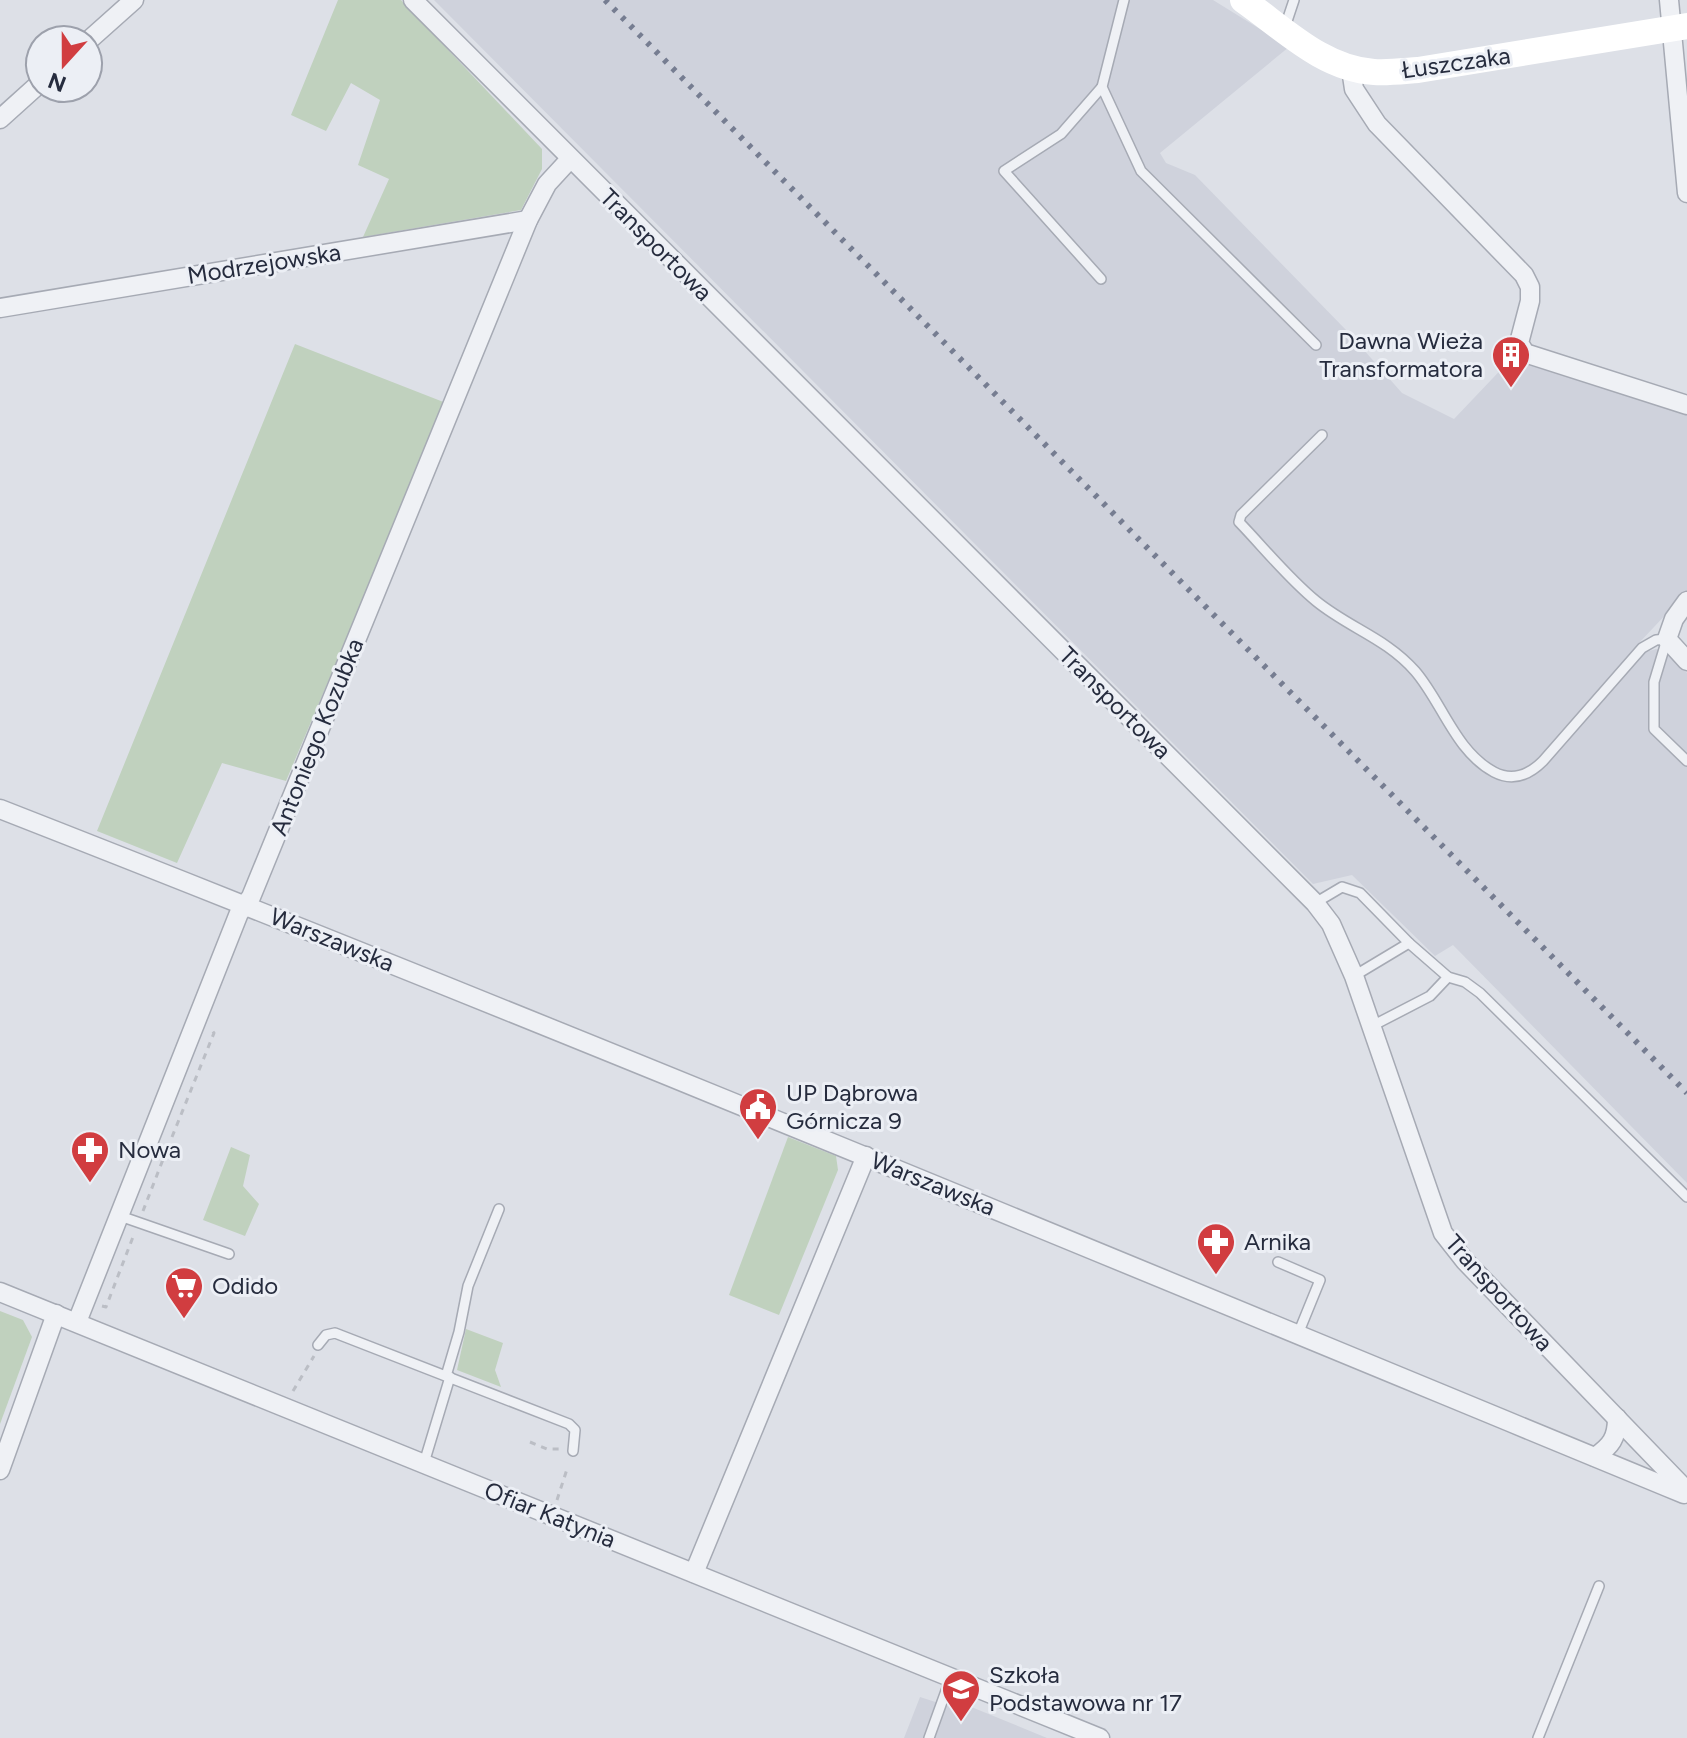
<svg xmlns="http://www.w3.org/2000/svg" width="1687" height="1738" font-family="Figtree,sans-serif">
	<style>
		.built { fill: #cfd2dc }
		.green { fill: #c0d1be }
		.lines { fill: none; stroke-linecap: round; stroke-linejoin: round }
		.lane-casing { stroke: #a6aab4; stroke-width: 12 }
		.street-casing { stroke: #a6aab4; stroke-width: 21 }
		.path { stroke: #bbbec5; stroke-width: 3; stroke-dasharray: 6 6; stroke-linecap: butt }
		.lane { stroke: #eff1f5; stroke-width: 9 }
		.street { stroke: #eff1f5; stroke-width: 18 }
		.secondary { stroke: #fff; stroke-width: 26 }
		.rail { stroke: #767d91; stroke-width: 6; stroke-dasharray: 4 8; stroke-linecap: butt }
		.labels { text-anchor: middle; stroke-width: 6; stroke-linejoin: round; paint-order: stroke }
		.street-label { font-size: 24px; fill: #262c3e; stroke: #eceff5 }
		.poi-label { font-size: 24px; fill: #262c3e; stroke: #eceff5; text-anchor: start }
	</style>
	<rect width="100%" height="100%" fill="#dde0e7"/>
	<g class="built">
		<path d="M 434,0 L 1213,0 L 1289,47 L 1160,153 L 1166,163 L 1195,175 L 1347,331 L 1402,393 L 1454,419 L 1511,359 L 1687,415 L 1687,592 L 1638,644 L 1646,652 L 1656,649 L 1668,653 L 1687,673 L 1687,1183 L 1453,945 L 1435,956 L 1352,875 L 1313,884 Z"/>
		<path d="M 920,1697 L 954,1708 L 964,1704 L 1047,1738 L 904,1738 Z"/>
	</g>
	<g class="green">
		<path d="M 338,0 L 401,0 L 542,149 L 542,169 L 521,210 L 363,237 L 389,179 L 358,165 L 380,100 L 351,83 L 326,131 L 291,115 Z"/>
		<path d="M 295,344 L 446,403 L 286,781 L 222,763 L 177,863 L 97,831 Z"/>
		<path d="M 788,1137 L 836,1156 L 838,1170 L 779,1315 L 729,1295 Z"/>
		<path d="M 231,1147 L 250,1155 L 243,1186 L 259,1204 L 245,1236 L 203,1220 Z"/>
		<path d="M 0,1311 L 23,1320 L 32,1337 L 0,1424 Z"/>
		<path d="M 466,1329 L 503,1343 L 495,1370 L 501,1387 L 457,1370 Z"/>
	</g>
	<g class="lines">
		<g class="lane-casing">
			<g id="lane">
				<path d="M 1124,0 L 1102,87 L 1141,171 L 1316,345"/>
				<path d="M 1285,27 L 1294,0"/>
				<path d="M 1101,279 L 1004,171 L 1061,134 L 1102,87"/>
				<path d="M 1322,435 L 1241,515 L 1239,522 C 1264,548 1288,578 1316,601 C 1349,628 1386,638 1415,671 C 1442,702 1455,751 1494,772 C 1513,782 1529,775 1543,761 L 1642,648 L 1656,640 L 1667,639 L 1654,682 L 1654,729 L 1687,761"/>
				<path d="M 1315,903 L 1342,887 L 1360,893 L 1409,943"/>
				<path d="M 1354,976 L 1409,943 L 1448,977 L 1465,982 L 1480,993 L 1687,1197"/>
				<path d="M 1372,1026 L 1430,996 L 1448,977"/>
				<path d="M 120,1216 L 229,1254"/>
				<path d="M 1278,1262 L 1320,1280 L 1298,1334"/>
				<path d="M 318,1345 L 326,1335 L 335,1333 L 569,1424 L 575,1430 L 573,1451"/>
				<path d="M 446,1376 L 459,1332 L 468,1286 L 499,1209"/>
				<path d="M 424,1463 L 450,1377"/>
				<path d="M 929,1738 L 951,1677"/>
				<path d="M 1538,1738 L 1599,1586"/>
			</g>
		</g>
		<g class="street-casing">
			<g id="street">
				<path d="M 413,0 L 1315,903 L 1331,924 L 1354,976 L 1443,1233 L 1465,1261 L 1687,1491"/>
				<path d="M 1669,0 L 1687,193"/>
				<path d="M 88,41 L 134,0"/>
				<path d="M 1351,69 L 1354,89 L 1377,124 L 1524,275 L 1530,287 L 1530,301 L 1519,343 L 1525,353 L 1687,405"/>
				<path d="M 0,119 L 40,83"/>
				<path d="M 0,308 L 528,220"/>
				<path d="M 1687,601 L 1674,619 L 1667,639 L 1687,661"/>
				<path d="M 0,809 C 565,1030 1124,1263 1684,1494"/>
				<path d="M 0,1292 L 1100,1738"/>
				<path d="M 77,1322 L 239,913 L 251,897 L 528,220 L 547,184 L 570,159"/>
				<path d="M 1595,1457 C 1611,1446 1617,1438 1617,1418"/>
				<path d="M 0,1470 L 56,1314"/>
				<path d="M 694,1573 L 866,1156"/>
			</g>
		</g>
		<g class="path">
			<path d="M 172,1137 L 214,1033 L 211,1029"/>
			<path d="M 143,1211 L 169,1144"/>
			<path d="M 102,1306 L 106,1307 L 133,1237"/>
			<path d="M 293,1391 L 314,1356"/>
			<path d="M 530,1442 L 547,1449 L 562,1449"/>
			<path d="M 557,1500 L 568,1466"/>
		</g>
		<use href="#lane" class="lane"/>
		<use href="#street" class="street"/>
		<path class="secondary" d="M 1243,0 C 1283,28 1323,69 1374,72 C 1388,73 1404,71 1418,70 L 1687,26"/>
		<path class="rail" d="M 605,0 L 1687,1093"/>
	</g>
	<defs>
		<g id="building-pin" transform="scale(2)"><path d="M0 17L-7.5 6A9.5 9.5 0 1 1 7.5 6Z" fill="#d13d40" stroke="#eceff5"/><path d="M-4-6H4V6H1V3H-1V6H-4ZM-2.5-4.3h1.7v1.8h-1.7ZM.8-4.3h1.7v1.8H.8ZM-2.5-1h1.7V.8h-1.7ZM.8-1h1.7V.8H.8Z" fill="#fff"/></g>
		<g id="civic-pin" transform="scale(2)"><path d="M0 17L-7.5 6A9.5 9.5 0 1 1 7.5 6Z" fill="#d13d40" stroke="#eceff5"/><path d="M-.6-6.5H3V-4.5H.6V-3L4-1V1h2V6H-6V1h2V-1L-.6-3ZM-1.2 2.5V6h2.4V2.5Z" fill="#fff"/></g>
		<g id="pharmacy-pin" transform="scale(2)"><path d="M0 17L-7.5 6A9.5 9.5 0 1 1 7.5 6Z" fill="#d13d40" stroke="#eceff5"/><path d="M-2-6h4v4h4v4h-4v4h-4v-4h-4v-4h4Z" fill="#fff"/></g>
		<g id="supermarket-pin" transform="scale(2)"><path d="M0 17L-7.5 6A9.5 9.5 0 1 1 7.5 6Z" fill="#d13d40" stroke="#eceff5"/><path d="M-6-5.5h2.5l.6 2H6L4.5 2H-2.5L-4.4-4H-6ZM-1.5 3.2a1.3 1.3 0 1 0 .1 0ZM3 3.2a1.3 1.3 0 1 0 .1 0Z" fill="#fff"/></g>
		<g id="school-pin" transform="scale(2)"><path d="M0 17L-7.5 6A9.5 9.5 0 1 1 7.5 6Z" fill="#d13d40" stroke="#eceff5"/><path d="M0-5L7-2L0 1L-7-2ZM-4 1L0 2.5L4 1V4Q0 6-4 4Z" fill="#fff"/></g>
	</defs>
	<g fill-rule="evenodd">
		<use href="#building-pin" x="1511" y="355"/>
		<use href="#civic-pin" x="758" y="1107"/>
		<use href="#pharmacy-pin" x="90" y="1150"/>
		<use href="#pharmacy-pin" x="1216" y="1242"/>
		<use href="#supermarket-pin" x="184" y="1286"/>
		<use href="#school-pin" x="961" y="1689"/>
	</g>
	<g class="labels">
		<g class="street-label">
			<text transform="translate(1456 63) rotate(-8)" y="8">Łuszczaka</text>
			<text transform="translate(656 245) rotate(45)" y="8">Transportowa</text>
			<text transform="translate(264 264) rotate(-9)" y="8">Modrzejowska</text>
			<text transform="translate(1115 703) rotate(45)" y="8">Transportowa</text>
			<text transform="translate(317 737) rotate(-68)" y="8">Antoniego Kozubka</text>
			<text transform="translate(332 940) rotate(22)" y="8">Warszawska</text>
			<text transform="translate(933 1184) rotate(22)" y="8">Warszawska</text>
			<text transform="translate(1499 1293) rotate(48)" y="8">Transportowa</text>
			<text transform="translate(550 1515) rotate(22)" y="8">Ofiar Katynia</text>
		</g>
		<g class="poi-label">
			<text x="1483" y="349" text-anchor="end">Dawna Wieża<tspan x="1483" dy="28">Transformatora</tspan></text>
			<text x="786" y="1101">UP Dąbrowa<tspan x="786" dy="28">Górnicza 9</tspan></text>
			<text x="118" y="1158">Nowa</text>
			<text x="1244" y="1250">Arnika</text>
			<text x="212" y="1294">Odido</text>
			<text x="989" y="1683">Szkoła<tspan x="989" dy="28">Podstawowa nr 17</tspan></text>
		</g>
	</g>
	<g transform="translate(64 64) rotate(201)"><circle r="38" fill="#eceff5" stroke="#9da1ac" stroke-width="2"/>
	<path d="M0-6L14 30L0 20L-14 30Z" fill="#d13d40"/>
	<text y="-12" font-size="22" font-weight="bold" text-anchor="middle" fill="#262c3e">N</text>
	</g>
</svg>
